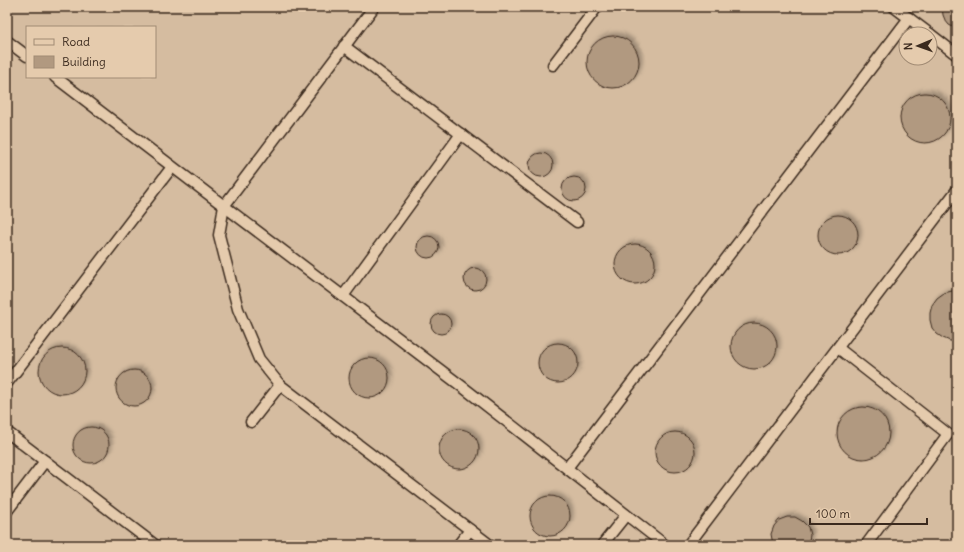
<svg xmlns="http://www.w3.org/2000/svg" width="964" height="552" font-family="Delius,sans-serif">
	<style>
		.built { fill: #d5bca0; fill-rule: evenodd }
		.building { fill: #b19980; stroke: #3b2a1e; filter: url(#shadow) }
		.lines { fill: none; stroke-linecap: round; stroke-linejoin: round }
		.minor-casing { stroke: #3b2a1e; stroke-width: 13 }
		.minor { stroke: #e5cbad; stroke-width: 10 }
	</style>
	<defs>
		<filter id="shadow"><feDropShadow dx="3" dy="-3" stdDeviation="2" flood-color="#0004"/></filter>
	</defs>
	<rect width="100%" height="100%" fill="#e5cbad"/>
	<filter id="ink" filterUnits="userSpaceOnUse"><feTurbulence type="fractalNoise" baseFrequency=".025" numOctaves="2"/><feDisplacementMap in="SourceGraphic" scale="8" xChannelSelector="R" yChannelSelector="G"/><feConvolveMatrix kernelMatrix="1 2 1 2 8 2 1 2 1" color-interpolation-filters="sRGB"/></filter>
	<g filter="url(#ink)">
		<path class="built" d="M 7,7 L 957,7 L 957,545 L 7,545 ZM 27,27 L 155,27 L 155,77 L 27,77 ZM 906,34 L 930,34 L 930,58 L 906,58 Z"/>
		<g class="building">
			<path d="M 942,7 L 957,7 L 957,29 L 949,25 L 945,20 L 943,15 Z"/>
			<circle cx="613" cy="62" r="26"/>
			<circle cx="925" cy="118" r="25"/>
			<circle cx="541" cy="165" r="12"/>
			<circle cx="574" cy="189" r="12"/>
			<circle cx="838" cy="235" r="20"/>
			<circle cx="428" cy="247" r="11"/>
			<circle cx="635" cy="264" r="20"/>
			<circle cx="475" cy="279" r="11"/>
			<path d="M 952,291 L 957,292 L 957,341 L 950,341 L 943,338 L 937,334 L 932,328 L 930,320 L 930,313 L 932,305 L 937,298 L 944,293 Z"/>
			<circle cx="441" cy="324" r="10"/>
			<circle cx="754" cy="346" r="23"/>
			<circle cx="558" cy="363" r="20"/>
			<circle cx="62" cy="371" r="23"/>
			<circle cx="369" cy="378" r="20"/>
			<circle cx="134" cy="388" r="18"/>
			<circle cx="863" cy="433" r="26"/>
			<circle cx="91" cy="445" r="18"/>
			<circle cx="459" cy="449" r="20"/>
			<circle cx="675" cy="452" r="20"/>
			<circle cx="550" cy="516" r="20"/>
			<path d="M 787,517 L 795,517 L 802,521 L 808,527 L 810,535 L 808,545 L 773,545 L 771,534 L 774,526 L 779,520 Z"/>
		</g>
		<g class="lines">
			<g class="minor-casing">
				<g id="minor">
					<path d="M 374,7 L 224,206 L 464,388 L 665,545"/>
					<path d="M 894,7 L 930,34"/>
					<path d="M 930,34 L 957,55"/>
					<path d="M 7,41 L 27,56"/>
					<path d="M 344,46 L 577,222"/>
					<path d="M 553,65 L 597,7"/>
					<path d="M 55,77 L 224,206 L 219,235 L 238,309 L 259,359 L 280,385 L 490,545"/>
					<path d="M 343,296 L 461,134"/>
					<path d="M 838,348 L 948,434 L 866,545"/>
					<path d="M 7,383 L 172,167"/>
					<path d="M 251,422 L 280,385"/>
					<path d="M 7,432 L 155,545"/>
					<path d="M 567,468 L 909,18"/>
					<path d="M 7,511 L 45,461"/>
					<path d="M 458,545 L 470,530"/>
					<path d="M 602,545 L 626,515"/>
					<path d="M 688,545 L 957,190"/>
				</g>
			</g>
			<use href="#minor" class="minor"/>
		</g>
	</g>
	<rect width="964" height="552" fill="none" stroke="#e5cbad" stroke-width="24"/>
	<rect x="12" y="12" width="940" height="528" fill="none" stroke="#3b2a1e" stroke-width="1.5" filter="url(#ink)"/>
	<rect x="26" y="26" width="130" height="52" fill="#e5cbad" stroke="#a18b74"/>
	<rect x="34" y="39" width="20" height="6" fill="#e5cbad" stroke="#a18b74"/>
	<text x="62" y="46" font-size="12" fill="#3b2a1e">Road</text>
	<rect x="34" y="56" width="20" height="12" fill="#b19980" stroke="#a18b74"/>
	<text x="62" y="66" font-size="12" fill="#3b2a1e">Building</text>
	<g transform="translate(918 46) rotate(268)"><circle r="19" fill="#e5cbad" stroke="#a18b74"/>
	<path d="M0-3L7 15L0 10L-7 15Z" fill="#3b2a1e"/>
	<text y="-6" font-size="11" font-weight="bold" text-anchor="middle" fill="#3b2a1e">N</text>
	</g>
	<path d="M810 518v6h117v-6" fill="none" stroke="#3b2a1e" stroke-width="2"/>
	<text x="816" y="518" font-size="12" fill="#3b2a1e" stroke="#e5cbad" stroke-width="3" paint-order="stroke">100 m</text>
</svg>
